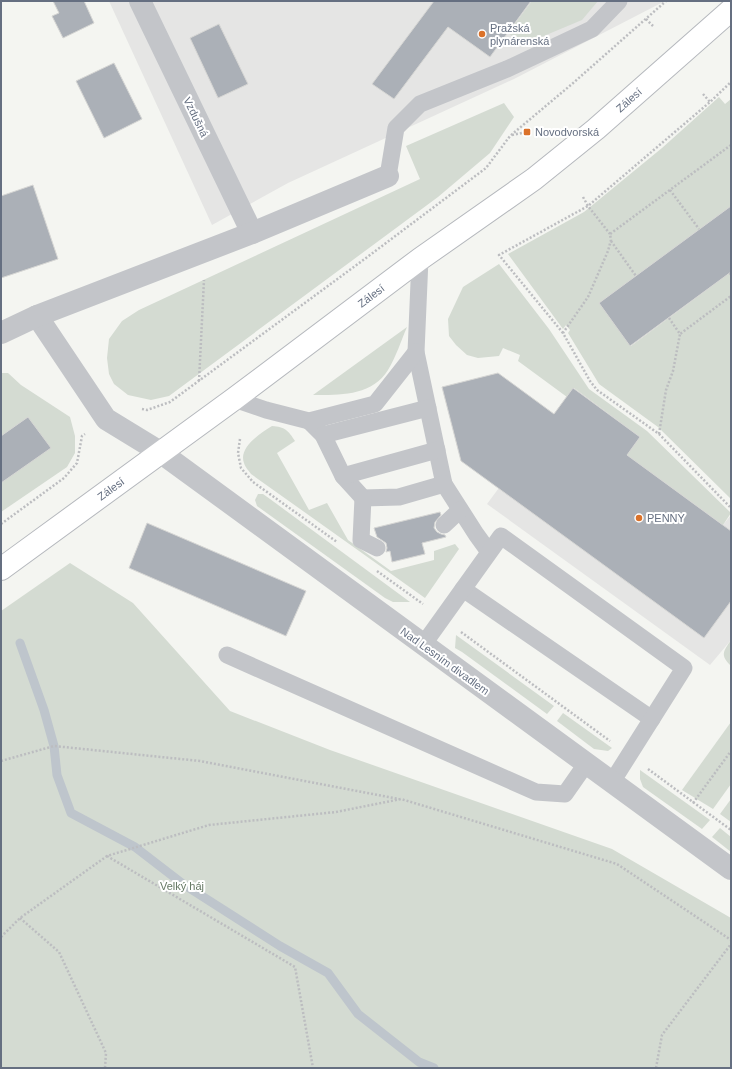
<svg xmlns="http://www.w3.org/2000/svg" width="732" height="1069" font-family="Helvetica,sans-serif">
	<style>
		.built { fill: #e5e5e4 }
		.green { fill: #d4dbd2 }
		.lines { fill: none; stroke-linecap: round; stroke-linejoin: round }
		.stream { stroke: #bec5cc; stroke-width: 9 }
		.building { fill: #abb0b7; stroke: #d6d6d4 }
		.secondary-casing { stroke: #b5b8bd; stroke-width: 24 }
		.path { stroke: #bcbdc0; stroke-width: 2.5; stroke-dasharray: 2 2; stroke-linecap: butt }
		.service { stroke: #c3c5c9; stroke-width: 17 }
		.minor { stroke: #c3c5c9; stroke-width: 22 }
		.secondary { stroke: #fff; stroke-width: 22 }
		.poi-dot { fill: #db722a; stroke: #fff; stroke-width: 1.5 }
		.labels { text-anchor: middle; stroke-width: 4; stroke-linejoin: round; paint-order: stroke }
		.poi-label { font-size: 11px; fill: #656f81; stroke: #fff; text-anchor: start }
		.street-label { font-size: 11px; fill: #656f81; stroke: #fff }
		.park-label { font-size: 11px; fill: #647863; stroke: #fff }
	</style>
	<rect width="100%" height="100%" fill="#f4f5f1"/>
	<g class="built">
		<path d="M 109,1 L 665,1 L 514,79 L 288,183 L 212,225 Z"/>
		<path d="M 573,388 L 640,437 L 627,455 L 723,525 L 731,515 L 731,640 L 710,665 L 487,504 Z"/>
	</g>
	<g class="green">
		<path d="M 532,1 L 598,1 L 582,20 L 527,43 L 519,41 L 508,33 Z"/>
		<path d="M 719,97 L 725,104 L 731,99 L 731,206 L 599,303 L 631,346 L 731,272 L 731,499 L 658,427 L 599,384 L 568,333 L 570,330 L 566,325 L 563,329 L 508,254 L 584,212 L 662,148 Z"/>
		<path d="M 504,103 L 514,117 L 490,153 L 438,197 L 169,396 L 151,400 L 128,395 L 114,384 L 109,374 L 107,358 L 109,339 L 122,321 L 139,310 L 420,179 L 406,146 Z"/>
		<path d="M 499,264 L 549,329 L 589,389 L 647,431 L 731,513 L 723,525 L 627,455 L 640,437 L 574,388 L 567,397 L 518,361 L 520,355 L 503,348 L 499,356 L 478,358 L 467,355 L 456,345 L 449,336 L 448,319 L 463,287 Z"/>
		<path d="M 407,327 C 401,341 396,357 388,370 C 372,396 340,395 313,395 Z"/>
		<path d="M 1,373 L 8,373 L 21,385 L 70,417 L 75,436 L 75,453 L 67,467 L 1,512 L 1,483 L 50,448 L 28,417 L 1,436 Z"/>
		<path d="M 272,426 C 285,427 288,430 295,441 L 277,453 L 309,510 L 327,503 L 348,540 L 391,571 L 434,560 L 434,551 L 455,544 L 459,549 L 425,598 L 251,474 C 249,471 245,467 244,463 C 238,447 261,433 272,426 Z"/>
		<path d="M 258,494 L 263,494 L 270,499 L 410,602 L 393,602 L 385,598 L 257,506 L 255,500 Z"/>
		<path d="M 70,563 L 133,603 L 230,711 L 330,750 L 612,849 L 731,918 L 731,1068 L 1,1068 L 1,611 Z"/>
		<path d="M 456,635 L 554,706 L 547,714 L 462,652 L 455,648 Z"/>
		<path d="M 731,640 L 731,666 C 720,655 723,652 731,640 Z"/>
		<path d="M 563,713 L 612,748 L 608,751 L 594,749 L 557,721 Z"/>
		<path d="M 731,722 L 731,784 L 713,809 L 682,790 Z"/>
		<path d="M 640,770 L 710,820 L 702,829 L 643,787 L 640,779 Z"/>
		<path d="M 731,799 L 731,822 L 720,814 Z"/>
		<path d="M 720,828 L 731,837 L 731,852 L 712,837 Z"/>
	</g>
	<g class="lines">
		<path class="stream" d="M 20,643 L 44,710 L 54,746 L 57,775 L 71,813 L 135,847 L 183,884 L 280,946 L 328,973 L 358,1014 L 419,1062 L 434,1068"/>
	</g>
	<g class="building">
		<path d="M 53,1 L 84,1 L 94,23 L 63,38 L 52,16 L 59,13 Z"/>
		<path d="M 434,1 L 531,1 L 490,57 L 448,27 L 394,99 L 372,84 Z"/>
		<path d="M 219,24 L 248,84 L 218,98 L 190,38 Z"/>
		<path d="M 114,63 L 142,119 L 104,138 L 76,81 Z"/>
		<path d="M 33,185 L 58,259 L 1,278 L 1,196 Z"/>
		<path d="M 731,206 L 731,272 L 630,346 L 599,303 Z"/>
		<path d="M 498,373 L 554,414 L 573,388 L 640,437 L 627,455 L 731,531 L 731,601 L 704,638 L 461,461 L 442,387 Z"/>
		<path d="M 28,417 L 51,448 L 1,483 L 1,436 Z"/>
		<path d="M 440,512 L 441,515 L 435,522 L 434,528 L 437,532 L 441,534 L 445,535 L 446,537 L 422,543 L 425,554 L 392,562 L 390,551 L 386,552 L 387,548 L 386,543 L 377,537 L 374,528 Z"/>
		<path d="M 147,523 L 306,591 L 286,636 L 129,568 Z"/>
	</g>
	<g class="lines">
		<g class="secondary-casing">
			<g id="secondary">
				<path id="s1" d="M 1,569 L 234,399 L 420,259 L 534,179 L 596,129 L 731,10"/>
			</g>
		</g>
		<g class="path">
			<path d="M 646,19 L 653,26"/>
			<path d="M 703,94 L 710,102"/>
			<path d="M 512,135 L 527,132"/>
			<path d="M 731,145 L 610,234 L 611,240 L 608,251 L 588,297 L 563,333 L 590,381 L 597,390 L 659,434 L 731,508"/>
			<path d="M 670,190 L 699,229"/>
			<path d="M 583,197 L 588,206 L 610,234"/>
			<path d="M 611,241 L 636,276"/>
			<path d="M 730,273 L 731,275"/>
			<path d="M 669,318 L 680,334 L 731,296"/>
			<path d="M 563,333 L 499,255 L 588,206 L 710,102 L 731,82"/>
			<path d="M 199,381 L 204,280"/>
			<path d="M 142,409 L 147,410 L 170,402 L 366,258 L 486,168 L 510,136 L 572,84 L 666,1"/>
			<path d="M 659,434 L 666,390 L 673,371 L 680,334"/>
			<path d="M 240,439 L 238,453 L 241,468 L 253,482 L 337,542"/>
			<path d="M 1,524 L 64,478 L 77,463 L 82,436 L 85,434"/>
			<path d="M 377,571 L 423,604"/>
			<path d="M 461,632 L 610,741"/>
			<path d="M 1,761 L 54,746 L 200,761 L 399,799"/>
			<path d="M 648,769 L 731,830"/>
			<path d="M 693,803 L 731,751"/>
			<path d="M 107,856 L 295,967 L 313,1068"/>
			<path d="M 20,918 L 59,952 L 106,1053 L 105,1068"/>
			<path d="M 1,937 L 20,918 L 107,856 L 209,825 L 336,812 L 401,799 L 617,864 L 731,940"/>
			<path d="M 656,1068 L 662,1035 L 731,944"/>
		</g>
		<g class="service">
			<path d="M 388,176 L 396,128 L 420,104 L 507,69 L 592,29 L 619,1"/>
			<path d="M 420,259 L 416,352 L 444,484"/>
			<path d="M 234,399 L 266,410 L 309,421 L 375,404 L 416,352"/>
			<path d="M 309,421 L 323,435 L 343,476 L 363,498 L 399,497 L 444,484 L 476,534 L 489,552"/>
			<path d="M 323,435 L 428,408"/>
			<path d="M 343,476 L 437,450"/>
			<path d="M 363,498 L 361,540 L 377,548"/>
			<path d="M 444,525 L 460,510"/>
			<path d="M 463,589 L 652,719"/>
			<path d="M 423,645 L 501,536 L 684,668 L 612,782"/>
			<path d="M 227,655 L 536,792 L 565,794 L 586,764"/>
		</g>
		<g class="minor">
			<path d="M 140,1 L 252,233"/>
			<path d="M 37,316 L 106,419 L 160,452 L 731,869"/>
			<path d="M 1,333 L 37,316 L 252,233 L 388,176"/>
		</g>
		<use href="#secondary" class="secondary"/>
	</g>
	<g class="poi-dot">
		<circle cx="482" cy="34" r="4"/>
		<rect x="523" y="128" width="8" height="8" rx="2"/>
		<circle cx="639" cy="518" r="4"/>
	</g>
	<g class="labels">
		<g class="poi-label">
			<text x="490" y="32">Pražská<tspan x="490" dy="13">plynárenská</tspan></text>
			<text x="535" y="136">Novodvorská</text>
			<text x="647" y="522">PENNY</text>
		</g>
		<g class="street-label">
			<text dy="4" stroke="none"><textPath href="#s1" startOffset="784">Zálesí</textPath></text>
			<text transform="translate(196 117) rotate(64)" y="4">Vzdušná</text>
			<text dy="4" stroke="none"><textPath href="#s1" startOffset="460">Zálesí</textPath></text>
			<text dy="4" stroke="none"><textPath href="#s1" startOffset="136">Zálesí</textPath></text>
			<text transform="translate(445 661) rotate(36)" y="4">Nad Lesním divadlem</text>
		</g>
		<g class="park-label">
			<text x="182" y="890">Velký háj</text>
		</g>
	</g>
	<rect width="732" height="1069" fill="none" stroke="#656f81" stroke-width="4"/>
</svg>
